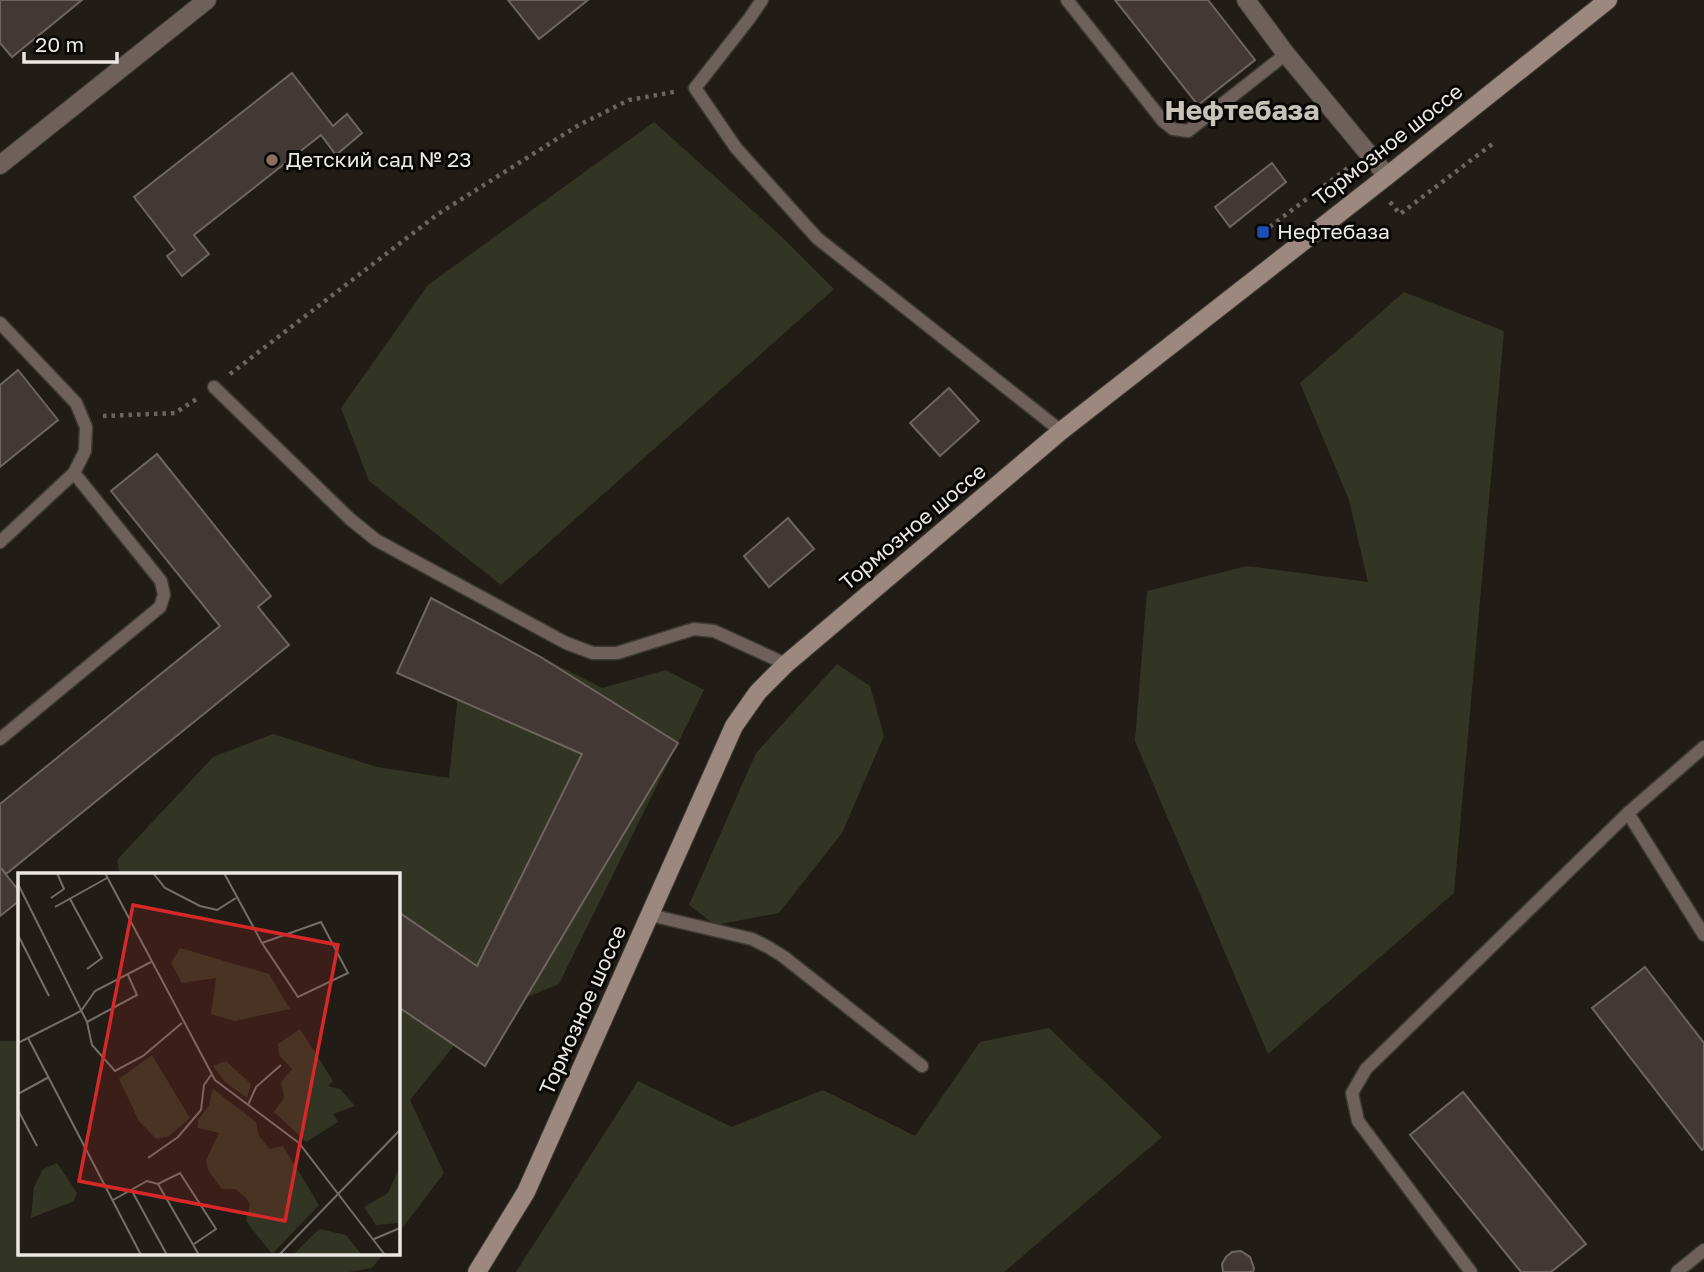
<svg xmlns="http://www.w3.org/2000/svg" width="1704" height="1272" font-family="'Golos Text',sans-serif">
	<style>
		.green { fill: #323523 }
		.building { fill: #423934; stroke: #6f6560; stroke-width: 2 }
		.lines { fill: none; stroke-linecap: round; stroke-linejoin: round }
		.lane-casing { stroke: #3d3933; stroke-width: 15 }
		.street-casing { stroke: #3d3933; stroke-width: 20 }
		.secondary-casing { stroke: #3d3933; stroke-width: 20 }
		.path { stroke: #69655f; stroke-width: 4.5; stroke-dasharray: 3.5 5; stroke-linecap: butt }
		.lane { stroke: #6e615b; stroke-width: 12 }
		.street { stroke: #6e615b; stroke-width: 18 }
		.secondary { stroke: #9c887f; stroke-width: 18 }
		.education-dot { fill: #8d6e63; stroke: #090705; stroke-width: 2.5 }
		.transit-dot { fill: #1a4fb4; stroke: #090705; stroke-width: 2.5 }
		.labels { text-anchor: middle; stroke-width: 6; stroke-linejoin: round; paint-order: stroke }
		.street-label { font-size: 21px; fill: #ebe8e3; stroke: #090705 }
		.poi-label { font-size: 21px; fill: #ebe8e3; stroke: #090705; text-anchor: start }
		.district-label { font-size: 28px; font-weight: bold; fill: #c8c3b9; stroke: #090705 }
		.inset-road { fill: none; stroke: #726e68; stroke-width: 2 }
		.view { fill: #d62828; fill-opacity: 0.15; stroke: #d62828; stroke-width: 3.5 }
		.inset-edge { fill: none; stroke: #ebe8e3; stroke-width: 3.5 }
	</style>
	<rect width="100%" height="100%" fill="#211d16"/>
	<g class="green">
		<path d="M 654,122 L 782,237 L 834,289 L 501,585 L 369,481 L 341,408 L 428,285 Z"/>
		<path d="M 1404,292 L 1504,331 L 1454,893 L 1268,1054 L 1135,741 L 1147,591 L 1247,566 L 1368,582 L 1349,500 L 1300,383 Z"/>
		<path d="M 499,635 L 602,688 L 666,670 L 704,690 L 559,984 L 477,1017 L 410,1100 L 444,1173 L 397,1235 L 397,875 L 120,875 L 117,860 L 213,757 L 273,734 L 377,767 L 449,778 L 457,705 L 450,646 Z"/>
		<path d="M 837,664 L 870,686 L 884,736 L 842,833 L 779,913 L 715,925 L 689,905 L 756,753 Z"/>
		<path d="M 1049,1028 L 1162,1137 L 1004,1272 L 516,1272 L 638,1081 L 732,1127 L 823,1090 L 915,1136 L 980,1042 Z"/>
		<path d="M 0,1041 L 19,1041 L 19,1253 L 384,1253 L 372,1268 L 349,1272 L 0,1272 Z"/>
	</g>
	<g class="building">
		<path d="M 0,0 L 82,0 L 12,57 L 0,43 Z"/>
		<path d="M 508,0 L 588,0 L 539,39 Z"/>
		<path d="M 1115,0 L 1208,0 L 1255,60 L 1198,105 Z"/>
		<path d="M 292,73 L 333,126 L 347,114 L 362,133 L 336,155 L 321,135 L 194,235 L 209,254 L 182,276 L 167,256 L 175,250 L 134,197 Z"/>
		<path d="M 1272,163 L 1286,182 L 1230,227 L 1215,207 Z"/>
		<path d="M 18,370 L 58,420 L 0,467 L 0,385 Z"/>
		<path d="M 949,388 L 979,421 L 940,456 L 910,423 Z"/>
		<path d="M 157,454 L 271,596 L 258,607 L 289,645 L 6,874 L 0,867 L 0,804 L 220,626 L 111,491 Z"/>
		<path d="M 788,518 L 814,549 L 769,587 L 744,556 Z"/>
		<path d="M 431,598 L 539,656 L 678,743 L 485,1066 L 397,1006 L 397,911 L 477,966 L 582,754 L 397,673 Z"/>
		<path d="M 0,867 L 19,891 L 19,901 L 0,916 Z"/>
		<path d="M 1645,967 L 1704,1043 L 1704,1148 L 1702,1150 L 1592,1008 Z"/>
		<path d="M 1463,1092 L 1586,1244 L 1551,1272 L 1521,1272 L 1410,1135 Z"/>
		<path d="M 1241,1251 L 1250,1257 L 1254,1268 L 1253,1272 L 1223,1272 L 1222,1264 L 1226,1257 L 1232,1252 Z"/>
	</g>
	<g class="lines">
		<g class="lane-casing">
			<g id="lane">
				<path d="M 762,0 L 749,19 L 695,88 L 736,148 L 817,238 L 1061,431"/>
				<path d="M 1067,0 L 1163,121 L 1173,129 L 1188,131 L 1286,54"/>
				<path d="M 0,323 L 76,403 L 86,427 L 85,451 L 74,473 L 161,581 L 164,595 L 160,607 L 0,739"/>
				<path d="M 214,387 L 350,519 L 376,540 L 566,643 L 593,653 L 617,653 L 694,629 L 714,631 L 786,664"/>
				<path d="M 0,542 L 74,473"/>
				<path d="M 1628,813 L 1704,935"/>
				<path d="M 650,915 L 752,939 L 768,947 L 784,957 L 922,1066"/>
				<path d="M 1471,1272 L 1358,1121 L 1352,1093 L 1366,1069 L 1628,813 L 1704,747"/>
				<path d="M 1677,1272 L 1704,1250"/>
			</g>
		</g>
		<g class="street-casing">
			<g id="street">
				<path d="M 1246,0 L 1286,54 L 1387,176"/>
				<path d="M 0,165 L 207,0"/>
			</g>
		</g>
		<g class="secondary-casing">
			<path id="secondary" d="M 477,1272 L 526,1192 L 734,726 L 758,692 L 786,664 L 1061,431 L 1387,176 L 1608,0"/>
		</g>
		<g class="path">
			<path d="M 1390,202 L 1400,214 L 1495,142"/>
			<path d="M 1263,232 L 1349,167"/>
			<path d="M 230,374 L 438,214 L 579,125 L 629,100 L 674,92"/>
			<path d="M 103,416 L 175,413 L 198,398"/>
		</g>
		<use href="#lane" class="lane"/>
		<use href="#street" class="street"/>
		<use href="#secondary" class="secondary"/>
	</g>
	<circle class="education-dot" cx="272" cy="160" r="7"/>
	<rect class="transit-dot" x="1256" y="225" width="14" height="14" rx="3.5"/>
	<g class="labels">
		<g class="street-label">
			<text transform="translate(1388 145) rotate(-38)" y="7">Тормозное шоссе</text>
			<text transform="translate(913 527) rotate(-40)" y="7">Тормозное шоссе</text>
			<text transform="translate(583 1010) rotate(-66)" y="7">Тормозное шоссе</text>
		</g>
		<g class="poi-label">
			<text x="286" y="167">Детский сад № 23</text>
			<text x="1277" y="239">Нефтебаза</text>
		</g>
		<g class="district-label">
			<text x="1242" y="120">Нефтебаза</text>
		</g>
	</g>
	<g transform="translate(18 873)">
		<rect width="382" height="382" fill="#211d16"/>
		<path d="M 162,75 L 251,101 L 272,136 L 217,148 L 193,141 L 198,105 L 164,110 L 153,90 ZM 282,156 L 315,208 L 310,213 L 322,216 L 337,233 L 315,241 L 320,249 L 288,269 L 256,239 L 266,225 L 263,209 L 274,196 L 261,182 L 260,171 ZM 134,182 L 172,245 L 151,263 L 138,266 L 121,248 L 101,206 ZM 208,188 L 233,211 L 229,225 L 207,209 L 195,193 ZM 195,216 L 238,249 L 241,263 L 252,276 L 265,273 L 301,332 L 254,381 L 228,348 L 232,331 L 228,325 L 217,316 L 204,316 L 190,297 L 188,287 L 201,260 L 180,255 L 180,247 L 191,232 ZM 39,290 L 59,320 L 56,328 L 13,345 L 16,314 L 25,296 ZM 381,295 L 381,350 L 358,352 L 346,334 L 370,320 ZM 301,356 L 328,362 L 343,381 L 276,381 Z" fill="#323523"/>
		<path class="inset-road" d="M 87,0 L 197,207 L 281,270 L 367,382M 135,0 L 147,15 L 182,33 L 199,37 L 218,25M 206,0 L 244,70 L 280,124 L 330,100 L 303,49 L 244,70M 0,11 L 69,149 L 74,172 L 97,198 L 125,183 L 164,150M 33,25 L 46,16 L 39,0M 52,26 L 84,85 L 69,96M 37,34 L 89,5M 0,62 L 31,123M 69,149 L 119,122 L 110,102M 10,165 L 123,382M 0,170 L 63,138 L 77,118 L 133,89M 0,221 L 31,204M 230,232 L 238,214 L 263,192M 0,237 L 19,273M 130,285 L 160,264 L 183,237 L 186,212 L 193,202M 140,311 L 181,382M 114,318 L 149,382M 95,327 L 129,308 L 140,311 L 162,300 L 198,356 L 176,371M 356,366 L 382,355M 261,382 L 382,257"/>
		<path class="view" d="M 115,32 L 320,72 L 267,348 L 61,308 Z"/>
		<rect width="382" height="382" class="inset-edge"/>
	</g>
	<path d="M24 52v10h93v-10" fill="none" stroke="#ebe8e3" stroke-width="3.5"/>
	<text x="35" y="52" font-size="21" fill="#ebe8e3" stroke="#090705" stroke-width="5" paint-order="stroke">20 m</text>
</svg>
